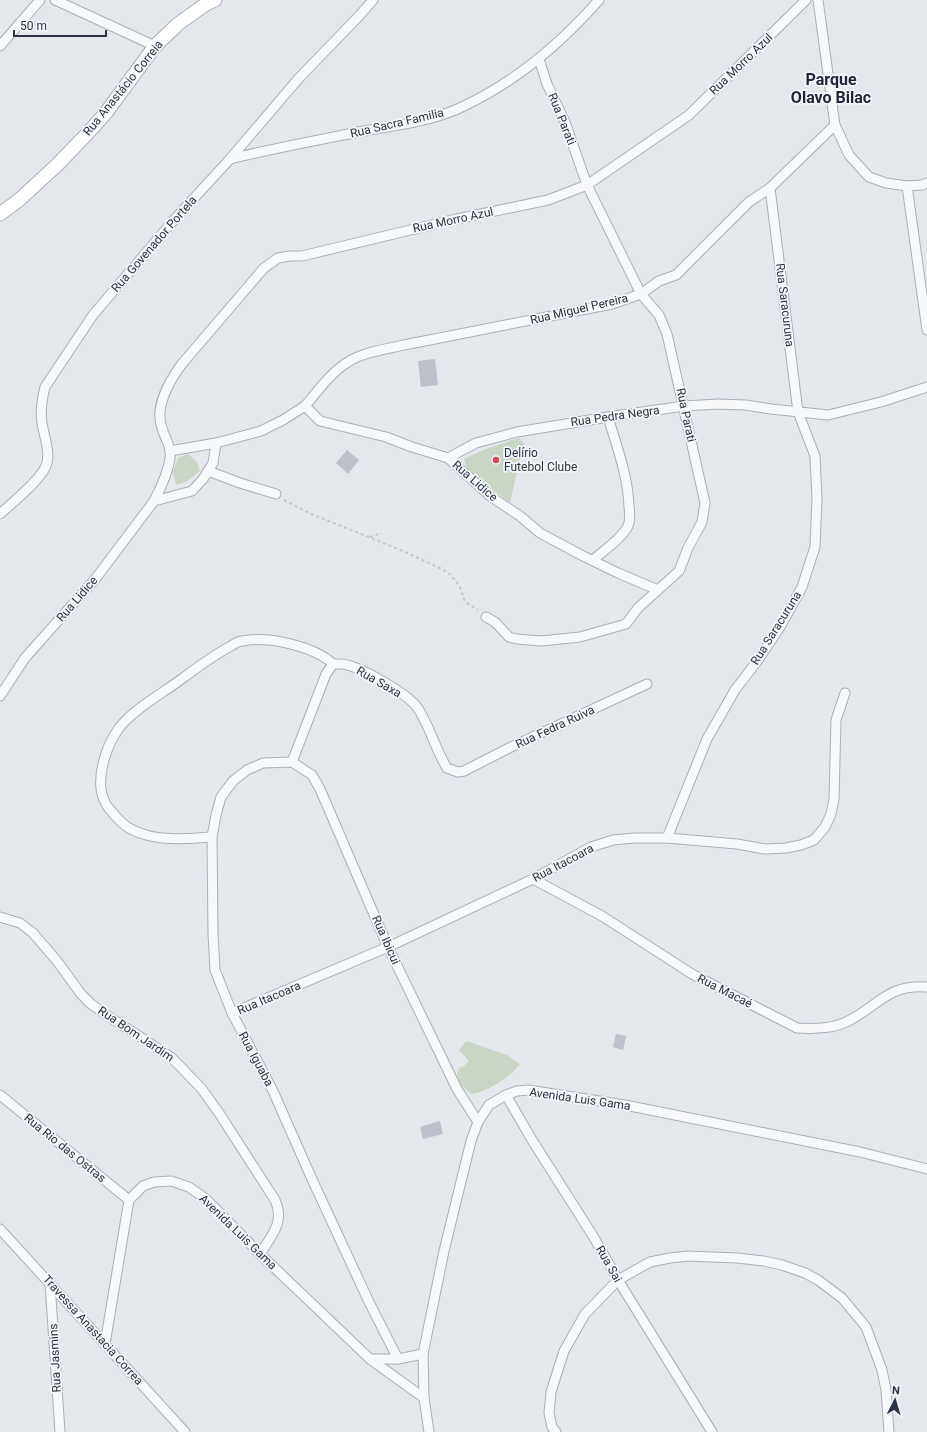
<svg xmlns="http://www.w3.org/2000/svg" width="927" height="1432" font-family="Roboto,sans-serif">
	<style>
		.green { fill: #c9d6c5 }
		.building { fill: #bbc0ca }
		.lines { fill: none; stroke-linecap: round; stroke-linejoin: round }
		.minor-casing { stroke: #a9aeb7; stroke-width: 11 }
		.secondary-casing { stroke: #a9aeb7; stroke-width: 15 }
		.path { stroke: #c2c5cb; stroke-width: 2; stroke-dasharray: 3 3; stroke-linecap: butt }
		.minor { stroke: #f7f8fa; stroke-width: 9 }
		.secondary { stroke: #fff; stroke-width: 13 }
		.poi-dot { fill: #d1495b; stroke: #f4f6f9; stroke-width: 1.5 }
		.labels { text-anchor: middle; stroke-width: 3.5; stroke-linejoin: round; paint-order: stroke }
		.street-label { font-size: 12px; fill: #2b3445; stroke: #f4f6f9 }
		.poi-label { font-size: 12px; fill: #2b3445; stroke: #f4f6f9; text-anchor: start }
		.district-label { font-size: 16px; font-weight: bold; fill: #1d2536; stroke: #f4f6f9 }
	</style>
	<rect width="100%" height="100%" fill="#e4e7ec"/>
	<g class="green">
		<path d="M 519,438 L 524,443 L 510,502 L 477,479 L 467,469 L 464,459 L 488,448 Z"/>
		<path d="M 188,454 L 197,462 L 200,471 L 186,482 L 176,485 L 173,472 L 178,458 Z"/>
		<path d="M 466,1041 L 507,1055 L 520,1064 C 510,1077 487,1092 471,1094 L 460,1084 L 457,1074 L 459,1068 L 464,1066 L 469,1061 L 459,1050 Z"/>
	</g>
	<g class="building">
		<path d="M 435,359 L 438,385 L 421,387 L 418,361 Z"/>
		<path d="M 347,450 L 359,460 L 348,474 L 336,463 Z"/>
		<path d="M 616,1034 L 626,1036 L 623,1050 L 613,1047 Z"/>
		<path d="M 440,1121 L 443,1134 L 423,1139 L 420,1127 Z"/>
	</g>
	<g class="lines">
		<g class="minor-casing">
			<g id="minor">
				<path d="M 55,0 L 155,46"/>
				<path d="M 818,0 L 835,125 L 849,155 L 869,177 L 886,183 L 907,186 L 922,185 L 927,183"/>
				<path d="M 0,46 L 40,0"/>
				<path d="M 230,159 C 275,148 319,140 364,131 C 397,125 434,121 464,106 C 517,81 561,43 599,0"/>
				<path d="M 907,186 L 927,330"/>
				<path d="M 305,406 C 318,391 330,373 348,362 C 363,352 387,349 404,345 L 612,304 L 641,294 L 659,281 L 676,275 L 749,202 L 770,188 L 835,125"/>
				<path d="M 170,451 L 216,443 L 261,431 L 283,420 L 305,406 L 320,421 L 386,437 L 412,447 L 448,458 L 490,496 L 520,516 L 540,533 L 583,556 L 618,573 L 658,590"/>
				<path d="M 448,458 L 476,443 L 517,432 L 608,417 L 684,406 L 718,404 L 745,405 L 771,409 L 828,415 L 881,402 L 927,387"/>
				<path d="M 208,471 L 240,483 L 276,494"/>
				<path d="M 154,501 L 192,491 L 203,479 L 213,463 L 216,443"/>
				<path d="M 0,514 C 12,503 38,482 45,468 C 52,455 44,437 42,423 C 40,411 42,399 45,387 L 93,315 L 173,221 L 230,159 L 299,78 L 359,16 L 373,0"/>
				<path d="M 593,560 C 604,550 618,542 627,528 C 630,523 630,514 629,507 C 628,476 617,447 608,417"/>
				<path d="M 486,617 L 495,622 L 509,637 L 517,639 L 541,641 L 580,637 L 626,624 L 638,608 L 679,571 L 688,548 L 702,522 L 705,503 L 667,334 L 659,315 L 641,294 L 587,185 L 565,122 L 547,84 L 539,59"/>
				<path d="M 0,696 L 25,658 L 96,578 L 154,501 C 160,490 172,464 170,451 C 169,443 164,436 162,428 C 154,407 169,382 181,365 L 264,268 L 278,258 L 290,256 L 302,256 L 452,220 L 548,200 L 587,185 L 689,115 L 806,0"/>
				<path d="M 292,762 L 263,763 L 247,770 L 233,781 L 221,797 L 216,815 L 212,837 L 213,934 L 215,970 L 232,1013 L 273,1091 L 311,1177 L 369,1302 L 398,1359"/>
				<path d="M 292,762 L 326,674 L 333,664 C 336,664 339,664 342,664 C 360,666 406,693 417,707 C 430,726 435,749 447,768 L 458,772 L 464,771 L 509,748 L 647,684"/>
				<path d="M 292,762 L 312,775 L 320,789 L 388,947 L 457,1089 L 478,1122"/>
				<path d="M 212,837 C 190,838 168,841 146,835 C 129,830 123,825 112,812 C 110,809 106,806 105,802 C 94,781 106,746 119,728 C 135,708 163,693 183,678 C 199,666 214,655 231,646 C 234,644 238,641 242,641 C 268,636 314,646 333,664"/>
				<path d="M 667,838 L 707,739 L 735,690 L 758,660 L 780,627 L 802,587 L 815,547 L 817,499 L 815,456 L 798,412 L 770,188"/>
				<path d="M 533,879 L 602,916 L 692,974 L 797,1028 C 816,1029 835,1029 852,1019 C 880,1003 891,984 927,987"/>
				<path d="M 0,917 L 20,923 L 33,933 L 57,961 L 81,994 L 91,1004 L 111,1018 L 171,1057 L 201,1088 L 219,1113 L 275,1200 C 285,1222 272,1235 260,1254"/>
				<path d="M 232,1013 L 388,947 L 533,879 L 591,847 L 613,840 L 634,838 L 667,838 L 737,844 L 765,849 L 786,848 L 801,845 L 814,840 L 825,827 L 831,814 L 834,799 L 836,720 L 845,693"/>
				<path d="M 0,1095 L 129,1200"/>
				<path d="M 506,1095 L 532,1140 L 593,1236 L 618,1280 L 712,1432"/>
				<path d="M 0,1229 L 185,1432"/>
				<path d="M 50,1283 L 60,1432"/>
				<path d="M 105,1344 L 129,1200 L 143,1186 L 154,1182 L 171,1181 L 189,1187 L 206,1199 L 260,1254 L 370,1359 L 398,1359 L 423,1354"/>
				<path d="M 370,1359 L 424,1398"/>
				<path d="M 429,1432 L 424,1398 L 423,1354 L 444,1251 L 471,1141 L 478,1122 L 489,1105 L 506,1095 L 517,1091 L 528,1090 L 625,1105 L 860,1152 L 927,1169"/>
				<path d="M 556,1432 L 552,1427 L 549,1413 L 551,1392 L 564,1351 L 585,1314 L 618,1280 L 650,1262 L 670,1258 L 688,1256 L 737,1258 L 764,1261 L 782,1265 L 805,1273 L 818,1280 L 842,1298 L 866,1327 L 882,1370 L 886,1390 L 889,1432"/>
			</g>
		</g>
		<g class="secondary-casing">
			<path id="secondary" d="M 0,214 L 19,200 L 57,165 L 86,135 L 105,114 L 155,46 L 178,24 L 206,4 L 215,0"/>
		</g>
		<g class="path">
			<path d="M 284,500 L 309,513 L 398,549 L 440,568 L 450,574 L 460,587 L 465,602 L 478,610"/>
			<path d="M 370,537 L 382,533"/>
		</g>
		<use href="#minor" class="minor"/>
		<use href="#secondary" class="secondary"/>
	</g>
	<circle class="poi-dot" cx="496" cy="460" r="4"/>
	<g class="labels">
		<g class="street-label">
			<text transform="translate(741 64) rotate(-44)" y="4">Rua Morro Azul</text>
			<text transform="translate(123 88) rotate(-51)" y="4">Rua Anastácio Correia</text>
			<text transform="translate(562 119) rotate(68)" y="4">Rua Parati</text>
			<text transform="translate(397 123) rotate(-13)" y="4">Rua Sacra Familia</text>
			<text transform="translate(453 220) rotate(-12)" y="4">Rua Morro Azul</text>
			<text transform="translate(154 244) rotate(-49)" y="4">Rua Govenador Portela</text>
			<text transform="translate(785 305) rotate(83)" y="4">Rua Saracuruna</text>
			<text transform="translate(579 309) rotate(-13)" y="4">Rua Miguel Pereira</text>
			<text transform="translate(686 415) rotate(78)" y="4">Rua Parati</text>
			<text transform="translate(615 416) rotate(-8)" y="4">Rua Pedra Negra</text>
			<text transform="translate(475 481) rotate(41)" y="4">Rua Lidice</text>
			<text transform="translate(77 599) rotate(-49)" y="4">Rua Lidice</text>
			<text transform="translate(776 628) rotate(-58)" y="4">Rua Saracuruna</text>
			<text transform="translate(379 682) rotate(30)" y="4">Rua Saxa</text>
			<text transform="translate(555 727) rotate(-25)" y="4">Rua Fedra Ruiva</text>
			<text transform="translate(563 863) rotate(-28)" y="4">Rua Itacoara</text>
			<text transform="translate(386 940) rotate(66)" y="4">Rua Ibicui</text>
			<text transform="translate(725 991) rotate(27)" y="4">Rua Macaé</text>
			<text transform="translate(269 998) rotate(-23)" y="4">Rua Itacoara</text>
			<text transform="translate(136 1034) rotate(34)" y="4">Rua Bom Jardim</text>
			<text transform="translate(256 1059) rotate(62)" y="4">Rua Iguaba</text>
			<text transform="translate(580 1099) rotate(8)" y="4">Avenida Luis Gama</text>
			<text transform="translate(65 1148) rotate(39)" y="4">Rua Rio das Ostras</text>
			<text transform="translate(238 1232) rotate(44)" y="4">Avenida Luis Gama</text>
			<text transform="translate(609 1264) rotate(60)" y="4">Rua Sai</text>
			<text transform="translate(93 1330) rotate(48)" y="4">Travessa Anastacia Correa</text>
			<text transform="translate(55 1358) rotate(-93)" y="4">Rua Jasmins</text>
		</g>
		<g class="poi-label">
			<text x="504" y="457">Delírio<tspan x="504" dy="14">Futebol Clube</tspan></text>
		</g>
		<g class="district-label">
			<text x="831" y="85">Parque<tspan x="831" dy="18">Olavo Bilac</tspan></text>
		</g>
	</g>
	<g transform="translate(895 1400) rotate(5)" stroke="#f4f6f9" stroke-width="3" paint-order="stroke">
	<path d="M0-3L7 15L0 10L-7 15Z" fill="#2b3445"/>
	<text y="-6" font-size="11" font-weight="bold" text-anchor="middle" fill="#2b3445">N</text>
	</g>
	<path d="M14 30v6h92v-6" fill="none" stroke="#2b3445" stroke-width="2"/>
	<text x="20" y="30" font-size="12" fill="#2b3445" stroke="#f4f6f9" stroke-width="3" paint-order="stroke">50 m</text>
</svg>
